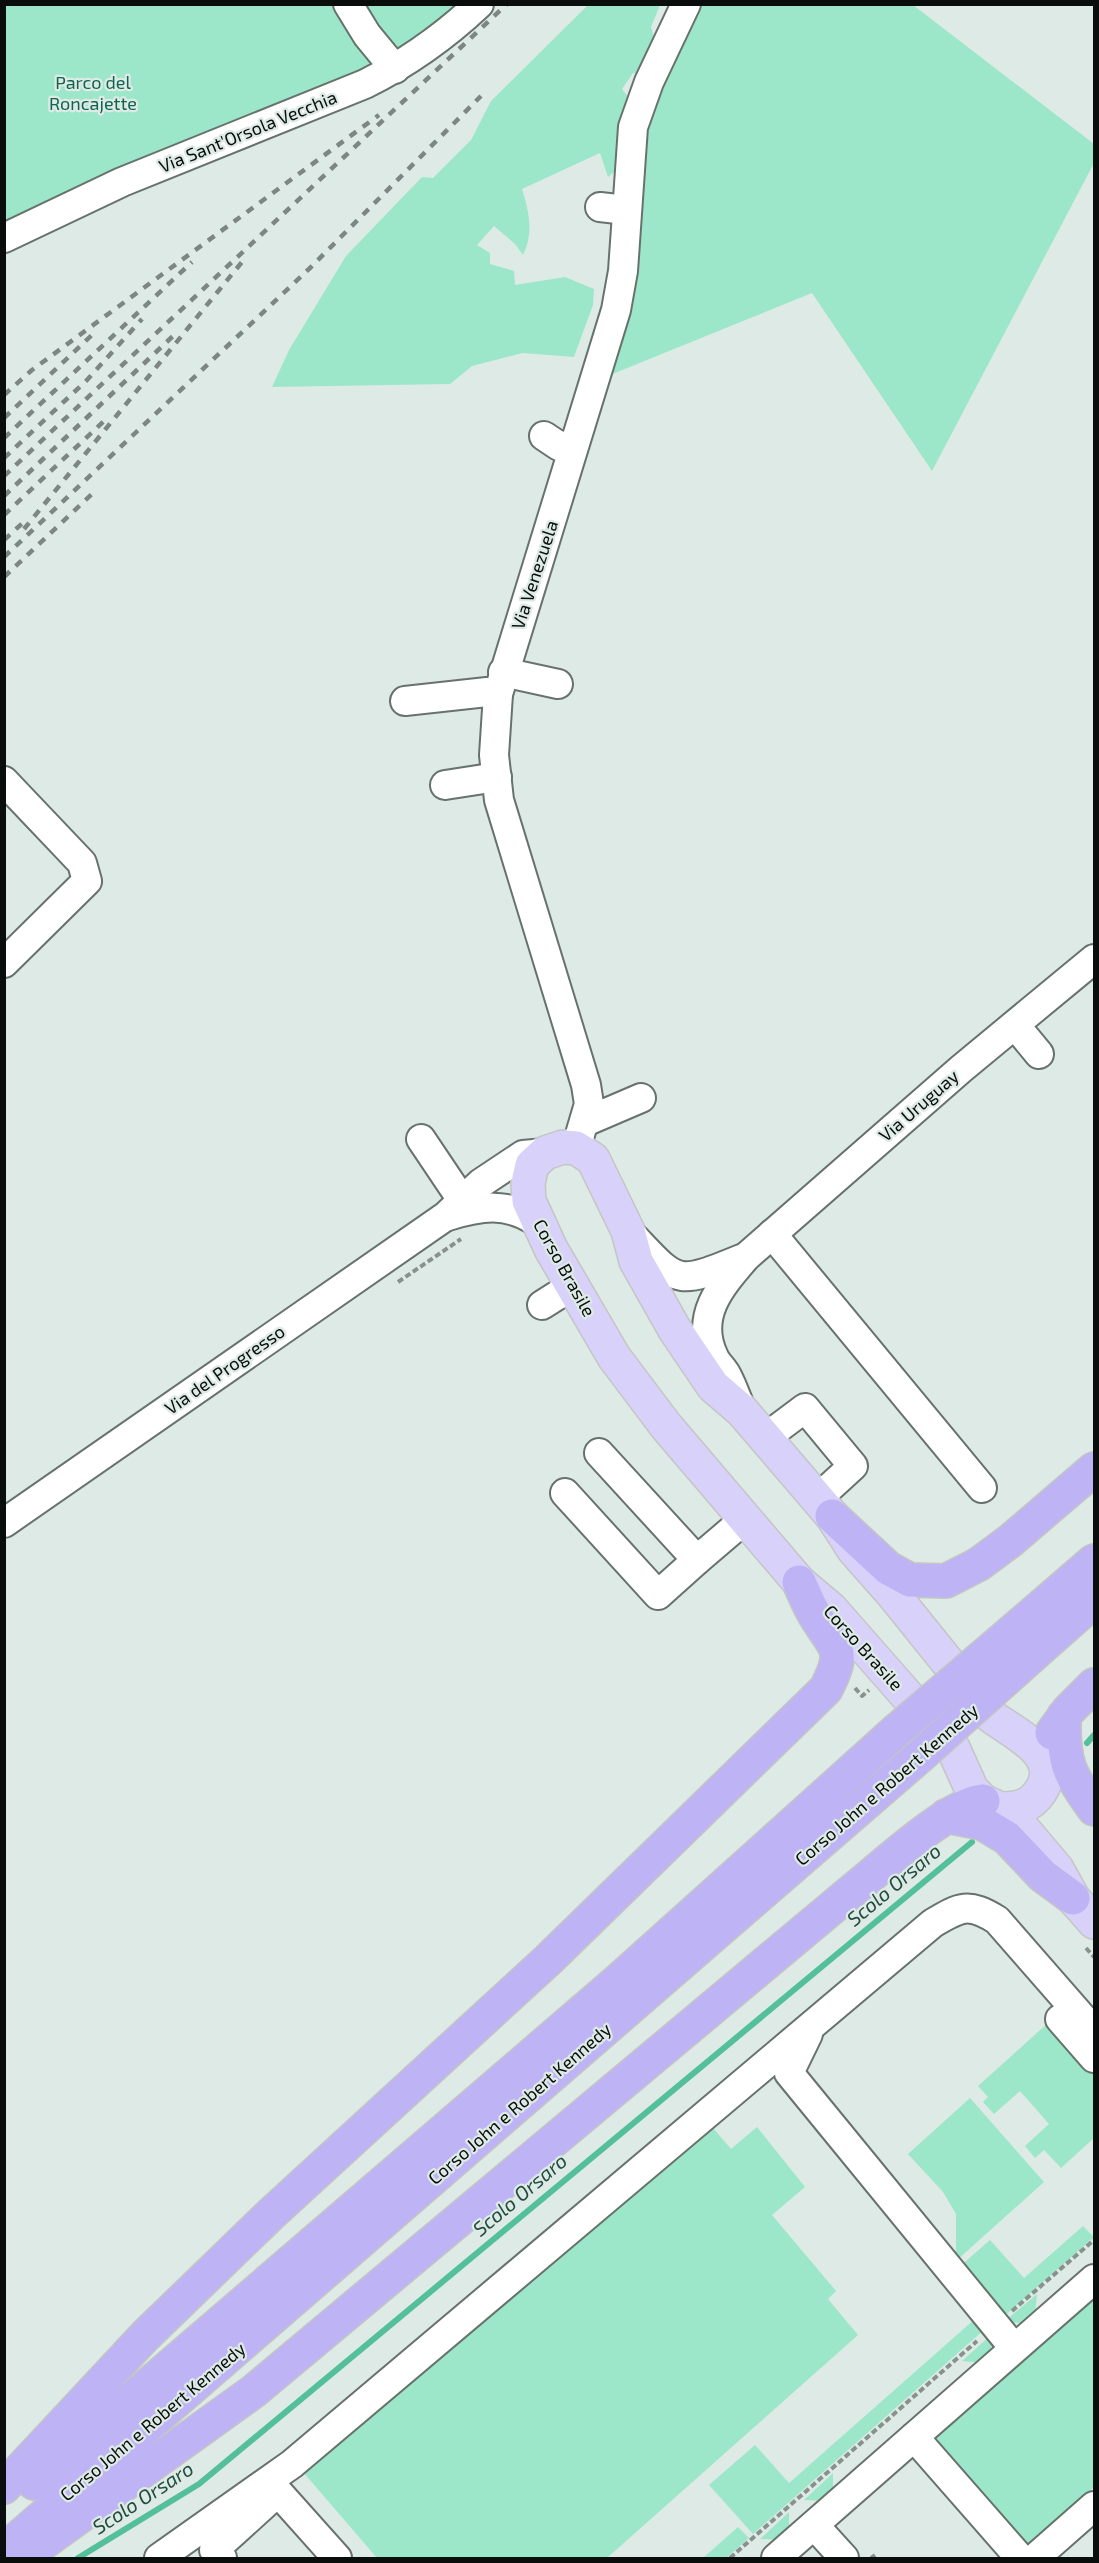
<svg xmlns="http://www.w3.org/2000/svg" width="1099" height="2563" font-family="'Exo 2',sans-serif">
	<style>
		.green { fill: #9ce7ca }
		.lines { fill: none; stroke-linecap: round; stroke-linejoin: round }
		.stream { stroke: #53bf9b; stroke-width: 6 }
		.minor-casing { stroke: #67726d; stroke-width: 32 }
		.major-casing { stroke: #c4c5c5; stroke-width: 36 }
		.highway-casing { stroke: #c4c5c5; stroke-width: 36 }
		.path { stroke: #88918d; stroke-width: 4; stroke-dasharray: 6 3; stroke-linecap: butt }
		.minor { stroke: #fff; stroke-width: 28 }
		.major { stroke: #d8d1f9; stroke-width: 33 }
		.highway { stroke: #beb3f5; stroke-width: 33 }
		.rail { stroke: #7d8682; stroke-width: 4.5; stroke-dasharray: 8 8; stroke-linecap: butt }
		.highway-bridge-casing { stroke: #c4c5c5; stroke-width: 36; stroke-linecap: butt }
		.highway-bridge { stroke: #beb3f5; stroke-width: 33 }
		.labels { text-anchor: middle; stroke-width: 4.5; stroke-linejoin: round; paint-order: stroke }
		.park-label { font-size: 18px; fill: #0f654d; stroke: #deeae5 }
		.street-label { font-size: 18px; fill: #090e0c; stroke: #deeae5 }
		.water-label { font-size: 20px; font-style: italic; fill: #214e3f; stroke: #deeae5 }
	</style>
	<rect width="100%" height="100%" fill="#deeae5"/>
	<g class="green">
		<path d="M 5,5 L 471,5 L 363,77 L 5,232 Z"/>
		<path d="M 588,5 L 660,5 L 651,27 L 657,48 L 644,75 L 633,73 L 622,89 L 628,97 L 616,170 L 608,177 L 600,153 L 522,189 C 529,211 534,233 523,255 L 515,244 L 494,226 L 477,245 L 490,253 L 490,264 L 514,271 L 515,285 L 565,277 L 594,289 L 593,305 L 574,357 L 523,353 L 472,366 L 450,384 L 272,387 L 289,350 L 346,256 L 422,177 L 433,178 L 471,140 L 491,101 Z"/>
		<path d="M 698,5 L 913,5 L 1094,144 L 1094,163 L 932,471 L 812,293 L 605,377 L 640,140 L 656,90 Z"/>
		<path d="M 1048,2023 L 1094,2074 L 1094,2138 L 1061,2168 L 1044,2150 L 1035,2158 L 1025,2146 L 1049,2124 L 1020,2091 L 994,2114 L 983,2102 L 988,2097 L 978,2086 Z"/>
		<path d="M 970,2098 L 1044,2182 L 956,2261 L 956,2214 L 943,2192 L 908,2154 Z"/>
		<path d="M 757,2127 L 805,2187 L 772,2215 L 836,2291 L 828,2299 L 858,2335 L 607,2558 L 377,2558 L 303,2472 L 713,2128 L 731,2149 Z"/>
		<path d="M 1083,2226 L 1094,2237 L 1002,2318 L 958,2268 L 990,2240 L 1024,2278 Z"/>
		<path d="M 1037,2294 L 1035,2316 L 1025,2324 L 1005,2321 Z"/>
		<path d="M 1094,2297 L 1094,2487 L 1024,2549 L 929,2442 Z"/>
		<path d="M 976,2318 L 985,2329 L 753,2534 L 709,2485 L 755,2445 L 789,2483 Z"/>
		<path d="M 992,2334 L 991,2354 L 982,2363 L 962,2361 Z"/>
		<path d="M 833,2473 L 833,2492 L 824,2501 L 804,2500 Z"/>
		<path d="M 789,2512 L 789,2531 L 780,2540 L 760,2539 Z"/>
		<path d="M 738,2527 L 749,2538 L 726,2558 L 703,2558 Z"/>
	</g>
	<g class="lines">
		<g class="stream">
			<path d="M 1087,1743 L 1094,1735"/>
			<path d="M 78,2558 L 199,2484 L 972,1842"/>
		</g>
		<g class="minor-casing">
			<g id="minor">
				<path d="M 348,4 L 367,35 L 395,69"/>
				<path d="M 600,207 L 626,210"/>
				<path d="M 4,238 L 122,182 L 365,84 C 407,63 444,37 479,4"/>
				<path d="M 544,436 L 559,446 L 574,445"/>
				<path d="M 503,672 L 558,684"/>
				<path d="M 405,701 L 487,692 L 498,694"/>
				<path d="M 4,781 L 82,863 L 87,881 L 4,963"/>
				<path d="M 445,785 L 497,777"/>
				<path d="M 1015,1025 L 1039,1054"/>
				<path d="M 585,1122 L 641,1098"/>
				<path d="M 421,1139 L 468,1209"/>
				<path d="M 576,1148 L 589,1104 L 586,1085 L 499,800 L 494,755 L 498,694 L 616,310 L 623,271 L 633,127 L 649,82 L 686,4"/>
				<path d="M 448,1216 C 481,1206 506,1202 536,1221"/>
				<path d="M 629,1232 C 678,1283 673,1287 741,1259"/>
				<path d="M 772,1234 L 982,1488"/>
				<path d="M 542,1305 L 572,1286"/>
				<path d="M 742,1411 C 737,1400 733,1387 727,1376 C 724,1369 717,1364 714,1357 C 694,1316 721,1286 746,1257 L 961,1069 L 1094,959"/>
				<path d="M 765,1438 L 805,1408 L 853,1466 L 817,1499"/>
				<path d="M 599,1453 L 697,1560 L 745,1519"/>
				<path d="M 565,1493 L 658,1595 L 697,1560"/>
				<path d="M 4,1523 L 446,1216 L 481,1183 L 523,1155 L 545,1153"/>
				<path d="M 1060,2019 L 1094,2058"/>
				<path d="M 808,2034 L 789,2073 L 1014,2348"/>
				<path d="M 914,2437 L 1020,2558"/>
				<path d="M 814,2525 L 844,2558"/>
				<path d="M 159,2558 L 292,2464 L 933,1923 C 960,1907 968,1902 997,1920 L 1094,2031"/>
				<path d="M 222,2558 L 214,2550 L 278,2492 L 337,2558"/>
				<path d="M 776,2558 L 1094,2279"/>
				<path d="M 1035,2558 L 1094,2506"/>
			</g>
		</g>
		<g class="major-casing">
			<path id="major" d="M 1000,1809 C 1017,1809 1030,1807 1040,1792 C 1065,1755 1013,1733 991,1716 L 892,1593 L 854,1550 L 832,1516 L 742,1411 L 713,1386 L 675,1330 L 636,1261 L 628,1231 L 593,1159 L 576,1148 L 563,1147 L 545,1153 L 532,1165 L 528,1183 L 529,1201 L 551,1249 L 614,1357 L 666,1426 L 799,1582 L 831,1609 L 953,1748 L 972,1790 L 983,1801 L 1000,1809 L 1019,1824 L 1057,1869 L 1073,1898 L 1094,1922"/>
		</g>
		<g class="highway-casing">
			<g id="highway">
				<path d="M 832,1516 L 888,1568 L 910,1580 L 946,1581 L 979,1564 L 1010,1541 L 1094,1469"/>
				<path d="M 1014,1630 L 1094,1561"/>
				<path d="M 1034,1654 L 1094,1601"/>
				<path d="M 1064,1716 C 1063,1762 1068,1773 1094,1809"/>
				<path d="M 1052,1733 L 1068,1711 L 1094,1685"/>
				<path d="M 946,1816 L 982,1823 L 1007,1838 L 1043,1876 L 1073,1898"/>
				<path d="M 34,2483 L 619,1980 L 896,1731"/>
				<path d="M 4,2487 L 145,2336 L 270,2215 L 548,1960 L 826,1689 C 846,1649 837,1651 816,1617 C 809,1606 804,1593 799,1582"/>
				<path d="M 17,2539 L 920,1756"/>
				<path d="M 22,2558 L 254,2391 L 852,1891 C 881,1868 949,1804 983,1801"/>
			</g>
		</g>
		<g class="path">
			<path d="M 398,1282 L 461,1239"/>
			<path d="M 855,1688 L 862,1696 L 869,1690"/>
			<path d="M 1086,1948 L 1094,1957"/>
			<path d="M 1012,2311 L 1094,2240"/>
			<path d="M 730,2558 L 977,2341"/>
			<path d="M 871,2558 L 875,2555"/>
		</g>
		<use href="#minor" class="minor"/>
		<use href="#major" class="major"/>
		<use href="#highway" class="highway"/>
		<g class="rail">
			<path d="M 4,395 L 32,370 L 379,115"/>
			<path d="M 4,418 L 93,334"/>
			<path d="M 4,438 L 192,262"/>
			<path d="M 4,458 L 87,380 L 142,319"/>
			<path d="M 4,476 L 507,4"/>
			<path d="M 4,496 L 173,336"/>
			<path d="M 4,515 L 104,421"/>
			<path d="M 24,529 L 242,262"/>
			<path d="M 4,540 L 27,519"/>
			<path d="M 4,557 L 311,267 L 481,96"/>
			<path d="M 4,577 L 93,493"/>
		</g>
		<g class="highway-bridge-casing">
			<g id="highway-bridge">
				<path d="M 896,1731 L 1014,1630"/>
				<path d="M 920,1756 L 1034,1654"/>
			</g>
		</g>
		<use href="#highway-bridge" class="highway-bridge"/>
	</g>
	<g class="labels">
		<g class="park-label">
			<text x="93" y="89">Parco del<tspan x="93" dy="21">Roncajette</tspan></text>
		</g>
		<g class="street-label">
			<text transform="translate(248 132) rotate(-22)" y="6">Via Sant'Orsola Vecchia</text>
			<text transform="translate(535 575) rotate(-72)" y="6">Via Venezuela</text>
			<text transform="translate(919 1106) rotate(-41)" y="6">Via Uruguay</text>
			<text transform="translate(564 1268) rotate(61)" y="6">Corso Brasile</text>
			<text transform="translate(225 1370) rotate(-35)" y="6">Via del Progresso</text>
			<text transform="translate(863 1648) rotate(48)" y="6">Corso Brasile</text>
			<text transform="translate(887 1785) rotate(-41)" y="6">Corso John e Robert Kennedy</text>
			<text transform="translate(520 2104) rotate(-41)" y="6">Corso John e Robert Kennedy</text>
			<text transform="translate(153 2422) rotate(-40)" y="6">Corso John e Robert Kennedy</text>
		</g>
		<g class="water-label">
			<text transform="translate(894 1885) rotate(-40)" y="7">Scolo Orsaro</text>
			<text transform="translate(520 2195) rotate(-40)" y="7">Scolo Orsaro</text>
			<text transform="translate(143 2498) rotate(-33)" y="7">Scolo Orsaro</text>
		</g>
	</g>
	<rect width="1099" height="2563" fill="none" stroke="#090e0c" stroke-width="12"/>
</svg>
